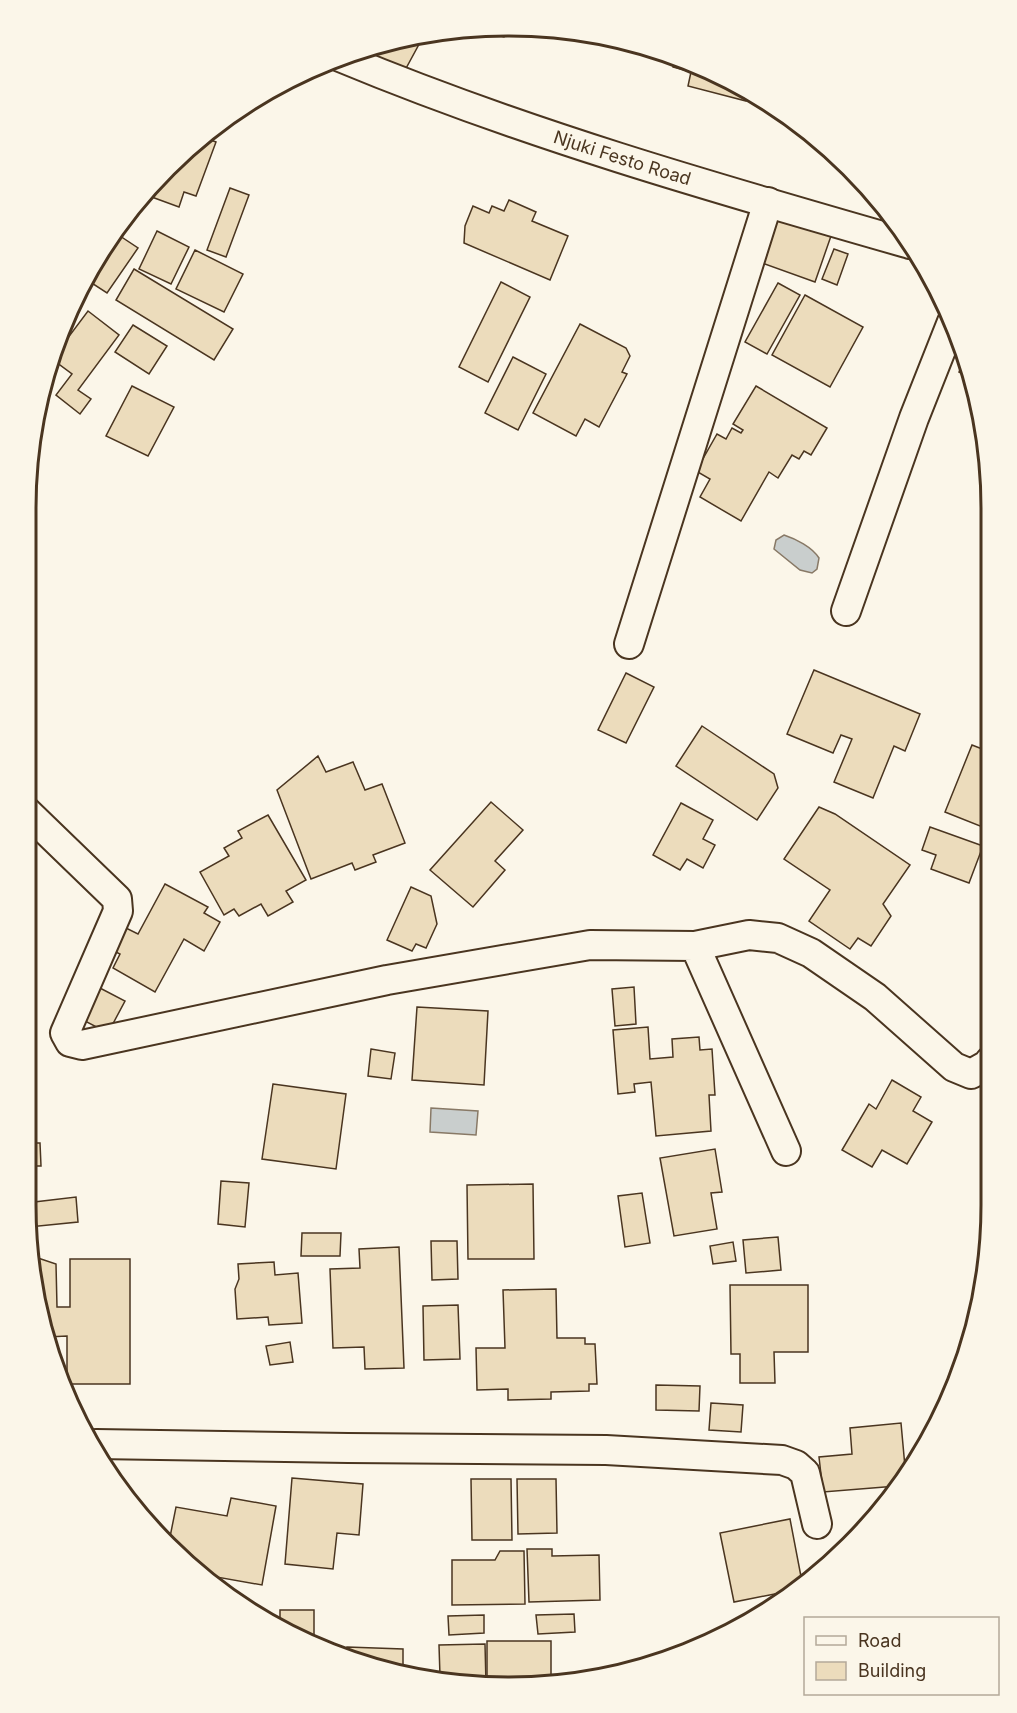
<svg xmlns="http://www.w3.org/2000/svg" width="1017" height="1713" font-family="Inter,sans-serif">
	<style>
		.water { fill: #c9cecd; stroke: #887966; stroke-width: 1.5 }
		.building { fill: #ecdcbc; stroke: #4a3520; stroke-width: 1.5 }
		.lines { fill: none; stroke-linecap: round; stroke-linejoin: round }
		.minor-casing { stroke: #4a3520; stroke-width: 32 }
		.minor { stroke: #fbf6e9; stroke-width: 28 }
		.labels { text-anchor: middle; stroke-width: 4.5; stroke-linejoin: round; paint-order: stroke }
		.street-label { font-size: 18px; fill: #4a3520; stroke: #fbf6e9 }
		.rim { fill: none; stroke: #4a3520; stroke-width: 3 }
	</style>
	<rect width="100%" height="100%" fill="#fbf6e9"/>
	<g class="water">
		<path d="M 784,535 C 796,539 812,547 819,558 L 817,569 L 812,573 L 800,570 L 774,549 L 776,540 Z"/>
		<path d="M 431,1108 L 478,1111 L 476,1135 L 430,1132 Z"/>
	</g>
	<g class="building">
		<path d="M 509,26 L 514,26 L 504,37 L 473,29 Z"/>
		<path d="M 422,34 L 424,35 L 404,72 L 364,50 Z"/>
		<path d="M 675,57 L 694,62 L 748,91 L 746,101 L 688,86 L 691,72 L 673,67 Z"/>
		<path d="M 203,137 L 216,142 L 196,196 L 184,192 L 179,207 L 149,196 L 155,182 L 167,167 Z"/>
		<path d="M 230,188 L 249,195 L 226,257 L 207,250 Z"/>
		<path d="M 509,200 L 536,212 L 532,221 L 568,236 L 550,280 L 464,243 L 465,226 L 473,206 L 489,213 L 492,206 L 504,211 Z"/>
		<path d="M 778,218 L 831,236 L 815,282 L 762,263 Z"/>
		<path d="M 157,231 L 189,247 L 171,284 L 139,269 Z"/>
		<path d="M 114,232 L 138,248 L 107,293 L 87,280 L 107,240 Z"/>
		<path d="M 834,249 L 848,254 L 837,285 L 822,279 Z"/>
		<path d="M 195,250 L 243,274 L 224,312 L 176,289 Z"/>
		<path d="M 134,269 L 233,329 L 214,360 L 116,300 Z"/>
		<path d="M 501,282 L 530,297 L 488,382 L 459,367 Z"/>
		<path d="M 778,283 L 800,295 L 767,354 L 745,342 Z"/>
		<path d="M 805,295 L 863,327 L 830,387 L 772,355 Z"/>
		<path d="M 88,311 L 119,335 L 78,390 L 91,399 L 80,414 L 56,395 L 72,374 L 52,359 Z"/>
		<path d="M 580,324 L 626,348 L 630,356 L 622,372 L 627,374 L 599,427 L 585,419 L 576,436 L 533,413 Z"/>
		<path d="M 133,325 L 167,346 L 149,374 L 115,352 Z"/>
		<path d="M 966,354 L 971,377 L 959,372 Z"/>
		<path d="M 513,357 L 546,374 L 518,430 L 485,413 Z"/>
		<path d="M 132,386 L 174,407 L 148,456 L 106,436 Z"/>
		<path d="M 756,386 L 827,428 L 811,455 L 804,451 L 799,459 L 792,455 L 778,478 L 769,472 L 741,521 L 700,497 L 710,479 L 696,471 L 717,434 L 726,439 L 732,428 L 741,433 L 743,430 L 733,424 Z"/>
		<path d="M 814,670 L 920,714 L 905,751 L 894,746 L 873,798 L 834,782 L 852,739 L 841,735 L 833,753 L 787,734 Z"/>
		<path d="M 626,673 L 654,687 L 626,743 L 598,730 Z"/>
		<path d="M 702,726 L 774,774 L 778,788 L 757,820 L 676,766 Z"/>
		<path d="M 972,745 L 990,752 L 990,830 L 945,812 Z"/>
		<path d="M 318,756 L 326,772 L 353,762 L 365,790 L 382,784 L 405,843 L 373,855 L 376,862 L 355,870 L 352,863 L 311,879 L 277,790 Z"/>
		<path d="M 491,802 L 523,830 L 495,861 L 505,870 L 473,907 L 430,870 Z"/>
		<path d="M 681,803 L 713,820 L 703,839 L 715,845 L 703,868 L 687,859 L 680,870 L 653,855 Z"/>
		<path d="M 819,807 L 835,814 L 910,865 L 883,904 L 891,916 L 871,946 L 858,938 L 850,949 L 809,921 L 830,890 L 784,859 Z"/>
		<path d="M 268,815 L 306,880 L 286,891 L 293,902 L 268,916 L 261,904 L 239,916 L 234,909 L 224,915 L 200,872 L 229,856 L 224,848 L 242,838 L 238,831 Z"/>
		<path d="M 930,827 L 983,846 L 969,883 L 931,869 L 936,855 L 922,850 Z"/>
		<path d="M 165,884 L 208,907 L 204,913 L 220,922 L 204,951 L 184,939 L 155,992 L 113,968 L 120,954 L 114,951 L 126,928 L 138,934 Z"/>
		<path d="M 411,887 L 431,896 L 437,924 L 426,948 L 416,944 L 412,951 L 387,940 Z"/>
		<path d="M 98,987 L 125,1001 L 108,1033 L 81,1019 Z"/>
		<path d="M 634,987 L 636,1024 L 615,1026 L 612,989 Z"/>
		<path d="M 417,1007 L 488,1011 L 484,1085 L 412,1080 Z"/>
		<path d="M 648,1027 L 650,1059 L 673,1057 L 672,1039 L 699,1037 L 700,1050 L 712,1049 L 715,1095 L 709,1095 L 711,1131 L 656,1136 L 651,1082 L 634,1084 L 635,1092 L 618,1094 L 613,1030 Z"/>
		<path d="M 371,1049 L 395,1053 L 391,1079 L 368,1076 Z"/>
		<path d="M 892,1080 L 921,1097 L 913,1111 L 932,1122 L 907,1164 L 882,1150 L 872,1167 L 842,1150 L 869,1104 L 876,1109 Z"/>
		<path d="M 273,1084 L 346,1094 L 336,1169 L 262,1159 Z"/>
		<path d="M 26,1143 L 40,1143 L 41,1166 L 26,1166 Z"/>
		<path d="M 715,1149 L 722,1192 L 711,1193 L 717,1229 L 674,1236 L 660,1158 Z"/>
		<path d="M 221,1181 L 249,1183 L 245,1227 L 218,1224 Z"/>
		<path d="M 533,1184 L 534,1259 L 468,1259 L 467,1185 Z"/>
		<path d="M 642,1193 L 650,1243 L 625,1247 L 618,1196 Z"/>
		<path d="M 76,1197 L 78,1222 L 29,1227 L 26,1203 Z"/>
		<path d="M 302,1233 L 341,1233 L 340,1256 L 301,1256 Z"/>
		<path d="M 778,1237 L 781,1270 L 746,1273 L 743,1240 Z"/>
		<path d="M 431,1241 L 457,1241 L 458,1279 L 432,1280 Z"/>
		<path d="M 733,1242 L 736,1261 L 713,1264 L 710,1246 Z"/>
		<path d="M 399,1247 L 404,1368 L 365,1369 L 364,1347 L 333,1348 L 330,1269 L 360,1268 L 359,1249 Z"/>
		<path d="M 38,1258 L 56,1264 L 57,1307 L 70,1307 L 70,1259 L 130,1259 L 130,1384 L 67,1384 L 67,1336 L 47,1337 L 35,1260 Z"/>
		<path d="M 274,1262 L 275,1275 L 298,1273 L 302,1323 L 269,1325 L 268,1317 L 237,1319 L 235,1289 L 239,1279 L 238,1264 Z"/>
		<path d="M 730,1285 L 808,1285 L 808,1352 L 774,1352 L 775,1383 L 740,1383 L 740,1354 L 731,1354 Z"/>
		<path d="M 556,1289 L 557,1338 L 585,1338 L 585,1344 L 595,1344 L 597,1384 L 589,1384 L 589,1391 L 551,1392 L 551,1399 L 508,1400 L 508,1389 L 477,1390 L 476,1348 L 505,1348 L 503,1290 Z"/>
		<path d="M 458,1305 L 460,1359 L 424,1360 L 423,1306 Z"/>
		<path d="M 290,1342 L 293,1362 L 270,1365 L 266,1346 Z"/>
		<path d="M 656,1385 L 700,1386 L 699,1411 L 656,1410 Z"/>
		<path d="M 711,1403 L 743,1405 L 741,1432 L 709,1430 Z"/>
		<path d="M 901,1423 L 906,1478 L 897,1486 L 823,1492 L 819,1457 L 852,1454 L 850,1428 Z"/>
		<path d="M 292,1478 L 363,1484 L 359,1535 L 337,1533 L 333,1569 L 285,1564 Z"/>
		<path d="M 471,1479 L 511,1479 L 512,1540 L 472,1540 Z"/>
		<path d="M 517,1479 L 556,1479 L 557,1533 L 518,1534 Z"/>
		<path d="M 231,1498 L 276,1506 L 262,1585 L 217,1577 L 216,1583 L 208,1581 L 169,1542 L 176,1507 L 227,1516 Z"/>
		<path d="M 790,1519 L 803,1587 L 800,1589 L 734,1602 L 720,1533 Z"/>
		<path d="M 527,1549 L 552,1549 L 552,1556 L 599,1555 L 600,1600 L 529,1602 Z"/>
		<path d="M 500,1551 L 524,1551 L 525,1604 L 452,1605 L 452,1560 L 495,1560 Z"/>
		<path d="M 280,1610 L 314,1610 L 314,1635 L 302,1634 L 280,1623 Z"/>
		<path d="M 574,1614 L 575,1632 L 538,1634 L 536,1615 Z"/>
		<path d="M 484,1615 L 484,1633 L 449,1635 L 448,1616 Z"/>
		<path d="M 487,1641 L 551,1641 L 551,1679 L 487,1680 Z"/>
		<path d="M 485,1644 L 486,1684 L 440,1676 L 439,1645 Z"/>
		<path d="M 347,1647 L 403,1649 L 403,1670 L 354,1662 L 347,1658 Z"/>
	</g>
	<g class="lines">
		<g class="minor-casing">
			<g id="minor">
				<path id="s1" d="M 340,57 C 525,134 718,189 910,244"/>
				<path d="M 846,611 L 914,418 L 952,322"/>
				<path d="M 629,644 L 768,202"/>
				<path d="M 26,811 L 117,899 L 118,911 L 65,1033 L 70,1042 L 82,1045 L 387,980 L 590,945 L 695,946 L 786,1151"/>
				<path d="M 695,946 L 749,935 L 778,938 L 811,953 L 875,997 L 954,1067 L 971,1074 L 987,1065 L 990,1061"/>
				<path d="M 96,1444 L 348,1448 L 606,1450 L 782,1460 L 796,1465 L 805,1473 L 817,1524"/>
			</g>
		</g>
		<use href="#minor" class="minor"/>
	</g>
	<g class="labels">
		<g class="street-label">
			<text dy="6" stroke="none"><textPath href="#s1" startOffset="300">Njuki Festo Road</textPath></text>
		</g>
	</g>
	<path d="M0 0H1017V1713H0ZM508 36H509A472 472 0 0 1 981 508V1205A472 472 0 0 1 509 1677H508A472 472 0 0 1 36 1205V508A472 472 0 0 1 508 36Z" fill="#fbf6e9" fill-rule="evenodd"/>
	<path class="rim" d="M508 36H509A472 472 0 0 1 981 508V1205A472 472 0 0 1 509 1677H508A472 472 0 0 1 36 1205V508A472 472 0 0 1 508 36Z"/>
	<rect x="804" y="1617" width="195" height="78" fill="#fbf6e9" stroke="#b4a999" stroke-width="1.5"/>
	<rect x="816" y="1636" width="30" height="9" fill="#fbf6e9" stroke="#b4a999" stroke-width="1.5"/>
	<text x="858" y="1647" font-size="18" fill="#4a3520">Road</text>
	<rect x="816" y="1662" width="30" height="18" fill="#ecdcbc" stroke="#b4a999" stroke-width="1.5"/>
	<text x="858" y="1677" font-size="18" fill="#4a3520">Building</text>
</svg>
